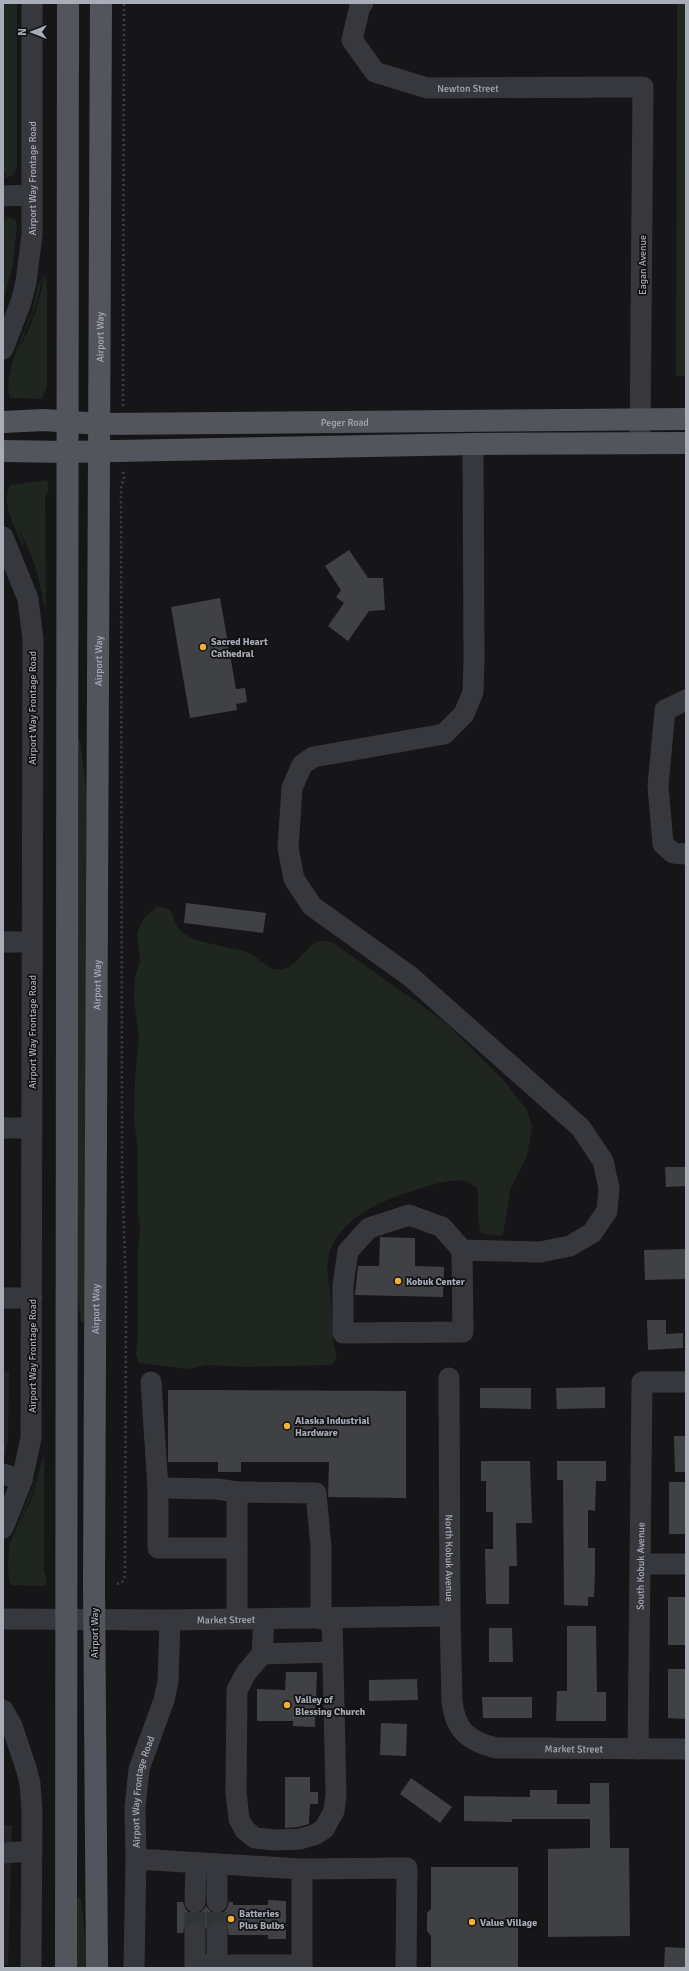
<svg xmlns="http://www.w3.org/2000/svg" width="689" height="1971" font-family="Signika,sans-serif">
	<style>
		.built { fill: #222225 }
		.green { fill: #1e261f }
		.building { fill: #404145 }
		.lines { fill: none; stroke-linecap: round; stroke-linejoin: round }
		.minor-tunnel { stroke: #333438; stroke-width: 21; stroke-dasharray: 21 10; stroke-linecap: butt }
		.path { stroke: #3d3f44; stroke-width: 2.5; stroke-dasharray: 2 3; stroke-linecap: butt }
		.minor { stroke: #37383d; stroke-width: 21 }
		.major { stroke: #53555c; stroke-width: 22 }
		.poi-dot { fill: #f2b134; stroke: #111113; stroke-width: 1.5 }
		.labels { text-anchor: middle; stroke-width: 3.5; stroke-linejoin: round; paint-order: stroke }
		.street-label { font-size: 10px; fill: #a8adb8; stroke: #111113 }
		.poi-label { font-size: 10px; font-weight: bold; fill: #a8adb8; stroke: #111113; text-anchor: start }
	</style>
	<rect width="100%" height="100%" fill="#161618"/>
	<g class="built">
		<path d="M 9,1371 L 8,1442 L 3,1464 L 3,1372 Z"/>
		<path d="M 3,1825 L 12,1825 L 8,1965 L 3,1965 Z"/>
	</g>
	<g class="green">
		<path d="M 3,3 L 17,3 L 17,167 L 14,175 L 3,179 L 7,175 L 3,172 Z"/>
		<path d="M 677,3 L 686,3 L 686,376 L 676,376 Z"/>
		<path d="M 3,216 L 15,219 L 17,225 L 13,265 L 3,302 L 3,222 L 7,218 Z"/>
		<path d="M 44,275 L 46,278 L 47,293 L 47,386 L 42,399 L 11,398 C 0,381 26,329 32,311 C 35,300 37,285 43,276 L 36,305 L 18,350 C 31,328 41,300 44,275 Z"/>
		<path d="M 47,480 L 49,490 L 45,497 L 46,605 L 44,605 C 40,579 32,551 18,529 L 24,543 L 22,545 C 16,527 0,504 10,485 Z"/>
		<path d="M 80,739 L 86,786 L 86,1322 L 81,1322 L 77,1289 L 76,740 Z"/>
		<path d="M 157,907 C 177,908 170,916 178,928 C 180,931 185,934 188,936 C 196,942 234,948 246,952 C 257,956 264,967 275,969 C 295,973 302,949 317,942 C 321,940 327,942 332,942 L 445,1022 L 504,1081 L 527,1110 L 532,1127 L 527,1156 L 510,1190 L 503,1235 L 499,1236 L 481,1233 C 477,1222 479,1201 477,1188 C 474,1186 468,1181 464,1181 C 450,1179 435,1184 422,1188 C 389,1198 346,1213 331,1248 C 324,1265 329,1282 331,1299 C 333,1319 330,1338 337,1356 L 332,1365 L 242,1367 L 208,1365 L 188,1369 L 139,1363 L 136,1355 L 138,1330 L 138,1250 L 140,1225 L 138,1215 L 137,1142 L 134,1120 L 135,1081 L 139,1035 L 134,1001 L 135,978 L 140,961 L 137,932 L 145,917 Z"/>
		<path d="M 42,1453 L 32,1493 L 18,1527 L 32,1498 L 44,1453 L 44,1570 C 46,1576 47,1580 45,1586 L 12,1585 L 9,1582 L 8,1566 L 9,1546 L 33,1486 Z"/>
		<path d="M 76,1898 L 81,1898 L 85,1937 L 86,1968 L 76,1968 Z"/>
	</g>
	<g class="building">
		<path d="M 349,550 L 368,578 L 383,578 L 385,610 L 369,611 L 348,641 L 328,626 L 344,603 L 336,597 L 341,590 L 325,566 Z"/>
		<path d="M 220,598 L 236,689 L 245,688 L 247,702 L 236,704 L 237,710 L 190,718 L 171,607 Z"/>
		<path d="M 186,903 L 266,913 L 263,933 L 184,923 Z"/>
		<path d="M 665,1167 L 686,1167 L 686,1186 L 666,1187 Z"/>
		<path d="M 380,1237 L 415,1238 L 415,1266 L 444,1267 L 443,1297 L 355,1295 L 358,1266 L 379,1266 Z"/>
		<path d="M 686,1249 L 686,1279 L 645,1280 L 644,1250 Z"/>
		<path d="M 647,1320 L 666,1320 L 666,1334 L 683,1333 L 683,1348 L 648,1350 Z"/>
		<path d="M 605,1387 L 605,1408 L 557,1409 L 556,1388 Z"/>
		<path d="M 480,1388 L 531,1388 L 531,1409 L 480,1408 Z"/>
		<path d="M 168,1390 L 406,1391 L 406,1498 L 328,1497 L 329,1462 L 241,1462 L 241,1472 L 218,1472 L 218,1462 L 168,1462 Z"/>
		<path d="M 674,1436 L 686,1436 L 686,1472 L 675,1472 Z"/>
		<path d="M 481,1461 L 530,1461 L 532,1523 L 516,1523 L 517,1566 L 509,1566 L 509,1604 L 486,1604 L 485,1549 L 493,1549 L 493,1512 L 486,1512 L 486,1481 L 481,1481 Z"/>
		<path d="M 557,1461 L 606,1461 L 606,1481 L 596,1481 L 595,1511 L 588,1510 L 588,1548 L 595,1548 L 595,1572 L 594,1597 L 588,1597 L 588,1606 L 564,1605 L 563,1480 L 557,1480 Z"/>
		<rect x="669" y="1482" width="17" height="52"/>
		<rect x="668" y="1597" width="18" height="48"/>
		<path d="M 567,1626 L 596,1626 L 597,1692 L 606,1692 L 606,1721 L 556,1721 L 557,1691 L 567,1691 Z"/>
		<path d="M 489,1628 L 512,1628 L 513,1662 L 489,1662 Z"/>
		<path d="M 668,1669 L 686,1669 L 686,1719 L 668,1718 Z"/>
		<path d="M 286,1672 L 317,1672 L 315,1727 L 293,1726 L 293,1721 L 257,1721 L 257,1689 L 285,1690 Z"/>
		<path d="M 417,1679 L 418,1700 L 369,1701 L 369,1680 Z"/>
		<path d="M 482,1697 L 532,1697 L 532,1718 L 483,1718 Z"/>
		<path d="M 381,1723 L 407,1724 L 406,1756 L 380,1755 Z"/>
		<path d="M 285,1777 L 310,1777 L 310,1792 L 318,1792 L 318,1804 L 310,1804 L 309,1824 L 298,1827 L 285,1828 Z"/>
		<path d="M 411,1778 L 452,1807 L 440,1823 L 400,1794 Z"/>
		<path d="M 590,1783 L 609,1783 L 610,1848 L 629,1848 L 630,1936 L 548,1937 L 548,1849 L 590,1848 L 590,1819 L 512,1819 L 512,1822 L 464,1821 L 464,1796 L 530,1797 L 530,1790 L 557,1790 L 557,1804 L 590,1804 Z"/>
		<path d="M 431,1867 L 518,1867 L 518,1968 L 431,1968 L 431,1936 L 427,1931 L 427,1913 L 431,1909 Z"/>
		<path d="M 268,1900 L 286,1901 L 286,1939 L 268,1939 L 268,1935 L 229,1935 L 227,1927 L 223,1922 L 217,1921 L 211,1923 L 206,1929 L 201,1922 L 195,1921 L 189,1922 L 185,1927 L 183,1933 L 177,1933 L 177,1902 L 183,1902 L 185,1908 L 188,1912 L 194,1914 L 201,1912 L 206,1906 L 211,1912 L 217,1914 L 223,1913 L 227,1908 L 229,1902 L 233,1902 L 233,1905 L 268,1905 Z"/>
		<path d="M 665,1947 L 685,1948 L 685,1968 L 664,1968 Z"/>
	</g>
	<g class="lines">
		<g class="minor-tunnel">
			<path d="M 195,1933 L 195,1902"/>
			<path d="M 217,1933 L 217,1902"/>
		</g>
		<g class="path">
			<path d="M 123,406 L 124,3"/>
			<path d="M 117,1584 L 122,1582 L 125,1576 L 126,1290 L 122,1170 L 121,486 L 124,479 L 123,469"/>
		</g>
		<g class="minor">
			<path id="s1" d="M 363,3 L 360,6 L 352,40 L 375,72 L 427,88 L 643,87 L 640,443"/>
			<path d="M 3,196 L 32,195"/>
			<path id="s2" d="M 3,349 L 21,302 L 26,282 L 32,235 L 32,3"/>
			<path d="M 3,537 L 28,599 L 33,639 L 31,1438 L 22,1480 L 3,1528"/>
			<path d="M 686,700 L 665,710 L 658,786 L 663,844 L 673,853 L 686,854"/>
			<path d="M 3,942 L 31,942"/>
			<path d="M 3,1128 L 32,1128"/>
			<path d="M 462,1250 L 463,1332 L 343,1333 L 343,1285 L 348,1251 L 369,1228 L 409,1215 L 442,1227 L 462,1250 L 540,1252 L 570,1246 L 592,1233 L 607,1211 L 609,1188 L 603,1161 L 581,1128 L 411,977 L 312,906 L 294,879 L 288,848 L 292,788 L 302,765 L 313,757 L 444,734 L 464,714 L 473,692 L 474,660 L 473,444"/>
			<path d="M 3,1298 L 32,1298"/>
			<path id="s3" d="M 449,1378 L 450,1616 L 452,1701 C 455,1730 468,1741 496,1748 L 686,1749"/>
			<path d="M 151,1382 L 158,1488"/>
			<path d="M 3,1474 L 22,1480"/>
			<path d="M 237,1492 L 217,1489 L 158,1488 L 158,1548 L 237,1548"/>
			<path d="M 640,1564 L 686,1564"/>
			<path id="s4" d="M 3,1619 L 170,1620 L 450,1616"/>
			<path d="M 237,1619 L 237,1492 L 316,1493 L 321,1547 L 321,1619"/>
			<path d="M 264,1619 L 262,1654 L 246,1673 L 237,1690 L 236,1792 L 239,1819 L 245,1830 L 255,1838 L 275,1840 L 300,1839 L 314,1835 L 324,1829 L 334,1811 L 336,1795 L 332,1618"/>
			<path d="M 262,1654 L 332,1652"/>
			<path d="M 3,1710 L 12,1726 L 27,1771 L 30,1784 L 32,1812 L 31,1968"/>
			<path id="s5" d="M 638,1749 L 642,1382 L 686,1382"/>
			<path d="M 3,1853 L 32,1851"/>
			<path d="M 136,1859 L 302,1869 L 302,1968"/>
			<path d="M 302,1869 L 407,1868 L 406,1968"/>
			<path d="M 195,1902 L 196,1863"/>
			<path d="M 217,1902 L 217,1864"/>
			<path d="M 195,1933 L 195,1968"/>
			<path d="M 217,1933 L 217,1965"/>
			<path d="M 195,1965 L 302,1965"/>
			<path id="s6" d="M 134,1968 L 136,1859 L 135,1808 L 139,1769 L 164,1700 L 168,1682 L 170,1620"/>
		</g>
		<g class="major">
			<path id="s7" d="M 3,422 L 44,420 L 100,424 L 686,419"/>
			<path d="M 3,451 L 68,452 L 473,444 L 686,443"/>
			<path d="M 66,1968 L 68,3"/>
			<path id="s8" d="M 97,1968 L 94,1585 L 101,3"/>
		</g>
	</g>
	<g class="poi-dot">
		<circle cx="203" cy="647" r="4"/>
		<circle cx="398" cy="1281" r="4"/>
		<circle cx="287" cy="1426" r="4"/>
		<circle cx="287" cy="1705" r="4"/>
		<circle cx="231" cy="1919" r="4"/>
		<circle cx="472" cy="1922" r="4"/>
	</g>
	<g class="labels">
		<g class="street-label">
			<text dy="4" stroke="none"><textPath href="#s1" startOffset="174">Newton Street</textPath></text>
			<text dy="4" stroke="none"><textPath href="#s2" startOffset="175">Airport Way Frontage Road</textPath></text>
			<text transform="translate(642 265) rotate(-90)" y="4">Eagan Avenue</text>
			<text dy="4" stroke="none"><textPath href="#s8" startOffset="1631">Airport Way</textPath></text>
			<text dy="4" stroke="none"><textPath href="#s7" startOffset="342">Peger Road</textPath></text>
			<text dy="4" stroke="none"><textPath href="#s8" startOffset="1307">Airport Way</textPath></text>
			<text transform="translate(32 708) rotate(-90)" y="4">Airport Way Frontage Road</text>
			<text dy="4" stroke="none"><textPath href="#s8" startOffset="983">Airport Way</textPath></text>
			<text transform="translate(32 1032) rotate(-90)" y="4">Airport Way Frontage Road</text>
			<text dy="4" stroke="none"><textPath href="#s8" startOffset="659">Airport Way</textPath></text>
			<text transform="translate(32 1356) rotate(-90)" y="4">Airport Way Frontage Road</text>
			<text dy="4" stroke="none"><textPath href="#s3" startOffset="180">North Kobuk Avenue</textPath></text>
			<text dy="4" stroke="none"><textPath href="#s5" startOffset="183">South Kobuk Avenue</textPath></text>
			<text dy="4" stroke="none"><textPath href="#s4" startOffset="223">Market Street</textPath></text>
			<text transform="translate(94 1633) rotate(-90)" y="4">Airport Way</text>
			<text dy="4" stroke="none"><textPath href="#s3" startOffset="471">Market Street</textPath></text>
			<text dy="4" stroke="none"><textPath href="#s6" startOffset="177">Airport Way Frontage Road</textPath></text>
		</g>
		<g class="poi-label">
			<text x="211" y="645">Sacred Heart<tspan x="211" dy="12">Cathedral</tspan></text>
			<text x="406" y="1285">Kobuk Center</text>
			<text x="295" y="1424">Alaska Industrial<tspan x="295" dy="12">Hardware</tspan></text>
			<text x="295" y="1703">Valley of<tspan x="295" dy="12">Blessing Church</tspan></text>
			<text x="239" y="1917">Batteries<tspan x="239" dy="12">Plus Bulbs</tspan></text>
			<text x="480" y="1926">Value Village</text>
		</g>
	</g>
	<rect width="689" height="1971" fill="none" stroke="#a8adb8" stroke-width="8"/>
	<g transform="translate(32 32) rotate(270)" stroke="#111113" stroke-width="3" paint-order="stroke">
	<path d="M0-3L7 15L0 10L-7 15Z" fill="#a8adb8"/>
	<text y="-6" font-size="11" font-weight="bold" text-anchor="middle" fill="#a8adb8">N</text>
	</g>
</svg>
